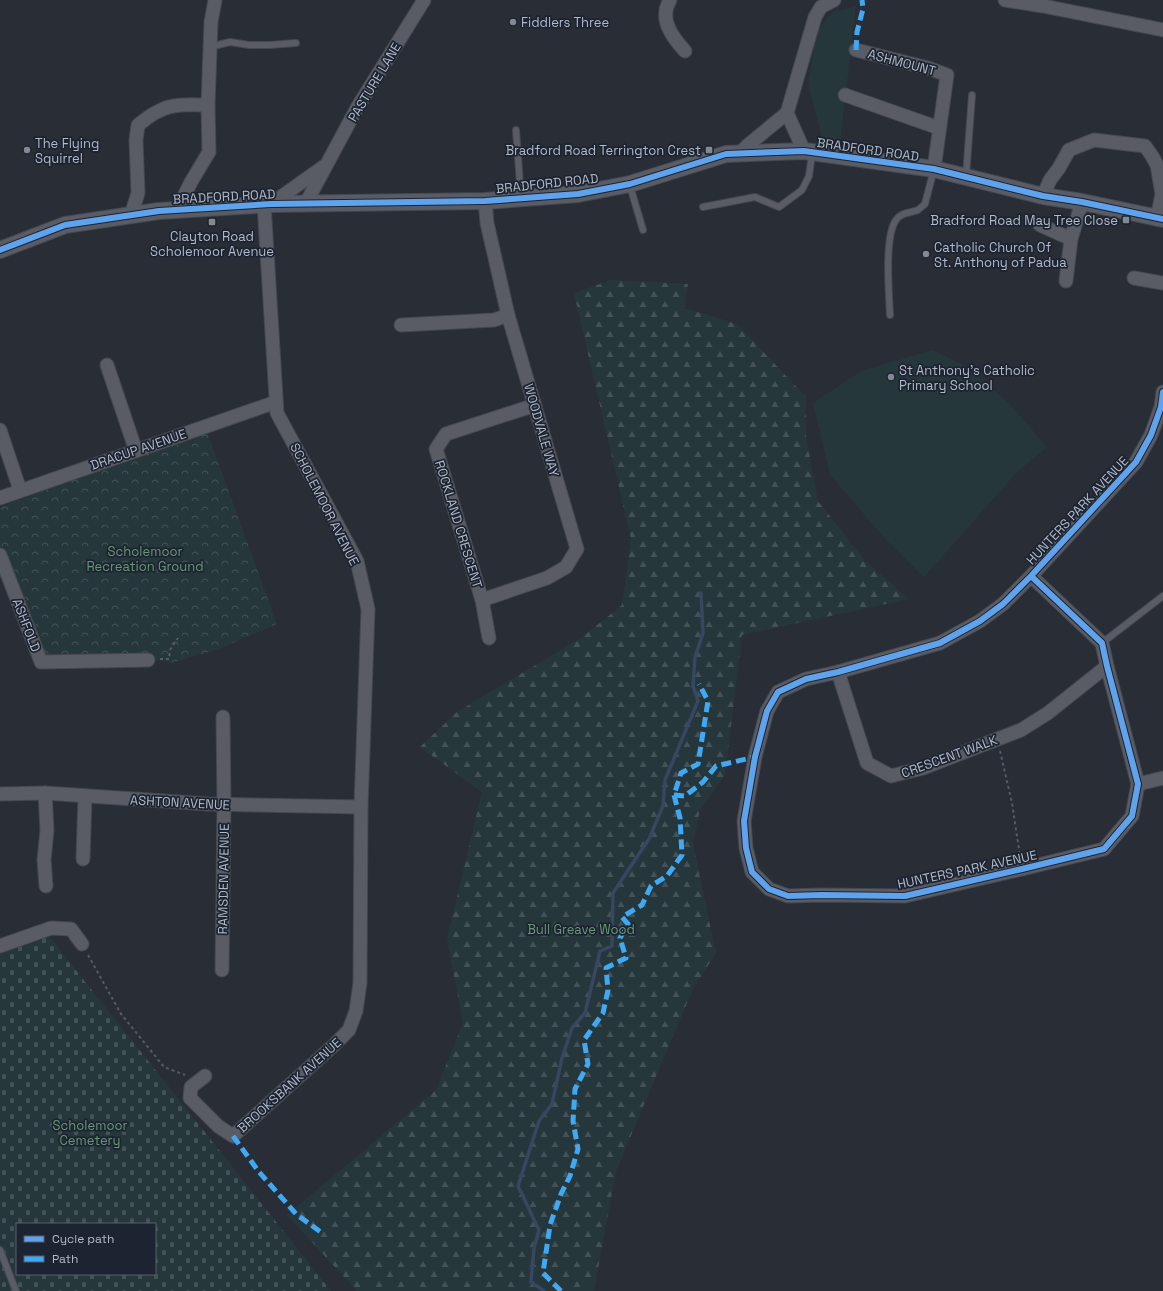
<svg xmlns="http://www.w3.org/2000/svg" width="1163" height="1291" font-family="'Space Grotesk',sans-serif">
	<style>
		.grass { fill: #26373c }
		.forest { fill: url(#forest-firs) }
		.cemetery { fill: url(#cemetery-stones); fill-rule: evenodd }
		.park { fill: url(#park-crowns) }
		.lines { fill: none; stroke-linecap: round; stroke-linejoin: round }
		.stream { stroke: #374661; stroke-width: 3.5 }
		.service-casing { stroke: #45484f; stroke-width: 8 }
		.minor-casing { stroke: #45484f; stroke-width: 15 }
		.tertiary-casing { stroke: #45484f; stroke-width: 18 }
		.path { stroke: #565b61; stroke-width: 2; stroke-dasharray: 3 3; stroke-linecap: butt }
		.service { stroke: #595c64; stroke-width: 6 }
		.minor { stroke: #595c64; stroke-width: 13 }
		.tertiary { stroke: #595c64; stroke-width: 16 }
		.quiet { stroke: #3fa9f5; stroke-width: 5; stroke-dasharray: 10 5; stroke-linecap: butt }
		.cycleway-casing { stroke: #1c2331; stroke-width: 8 }
		.cycleway { stroke: #60a3ed; stroke-width: 6 }
		.poi-dot { fill: #828894; stroke: #1c2331; stroke-width: 1.5 }
		.labels { text-anchor: middle; stroke-width: 3.5; stroke-linejoin: round; paint-order: stroke }
		.poi-label { font-size: 13px; fill: #b2b9c7; stroke: #1c2331; text-anchor: start }
		.street-label { font-size: 13px; fill: #b2b9c7; stroke: #1c2331 }
		.park-label { font-size: 13px; fill: #699876; stroke: #1c2331 }
	</style>
	<defs>
		<pattern id="forest-firs" width="22" height="20" patternUnits="userSpaceOnUse"><rect width="22" height="20" fill="#26373c"/><path d="M5 1l3.5 6h-7zM16 11l3.5 6h-7z" fill="#435257"/></pattern>
		<pattern id="cemetery-stones" width="16" height="16" patternUnits="userSpaceOnUse"><rect width="16" height="16" fill="#26373c"/><path d="M2 7V4a2 2 0 0 1 4 0v3zM10 15v-3a2 2 0 0 1 4 0v3z" fill="#435257"/></pattern>
		<pattern id="park-crowns" width="20" height="18" patternUnits="userSpaceOnUse"><rect width="20" height="18" fill="#26373c"/><path d="M2 6a3 3 0 1 1 6 0M12 15a3 3 0 1 1 6 0" fill="none" stroke="#435257"/></pattern>
	</defs>
	<rect width="100%" height="100%" fill="#292d36"/>
	<g class="grass">
		<path d="M 856,6 L 840,142 L 822,138 L 808,84 L 817,32 L 831,13 Z"/>
		<path d="M 933,350 L 967,367 L 1009,403 L 1047,447 L 1017,472 L 924,577 L 887,541 L 830,475 L 813,403 L 861,371 Z"/>
	</g>
	<path class="forest" d="M 611,280 L 688,284 L 684,308 L 737,324 L 806,397 L 806,436 L 818,501 L 866,562 L 909,599 L 742,635 L 725,775 L 700,810 L 693,844 L 716,953 L 693,989 L 616,1171 L 594,1291 L 357,1291 L 287,1215 L 436,1090 L 463,1023 L 447,939 L 482,792 L 420,747 L 457,712 L 581,638 L 622,605 L 631,539 L 574,293 Z"/>
	<path class="cemetery" d="M 48,935 L 320,1277 L 331,1291 L 0,1291 L 0,953 ZM 17,1224 L 155,1224 L 155,1274 L 17,1274 Z"/>
	<path class="park" d="M 207,432 L 277,624 L 216,650 L 171,663 L 150,658 L 42,658 L 0,548 L 0,507 L 136,456 Z"/>
	<g class="lines">
		<path class="stream" d="M 544,1291 L 531,1282 L 534,1248 L 539,1230 L 518,1186 L 539,1121 L 552,1104 L 562,1058 L 572,1028 L 585,1013 L 600,951 L 612,946 L 613,893 L 649,839 L 663,806 L 665,780 L 698,701 L 693,686 L 695,657 L 703,633 L 701,593"/>
		<g class="service-casing">
			<g id="service">
				<path d="M 210,47 L 230,42 L 249,45 L 270,45 L 296,43"/>
				<path d="M 516,130 L 521,198"/>
				<path d="M 966,176 L 972,95"/>
				<path d="M 630,186 L 643,230"/>
				<path d="M 703,207 L 755,197 L 779,207 L 802,190 L 809,176 L 812,154"/>
				<path d="M 890,315 C 889,293 884,237 896,220 C 901,212 911,213 918,210 C 920,208 923,206 925,204 L 934,169"/>
				<path d="M 1102,643 L 1163,596"/>
				<path d="M 0,1250 L 16,1291"/>
			</g>
		</g>
		<g class="minor-casing">
			<g id="minor">
				<path d="M 670,0 C 658,19 673,38 685,51"/>
				<path d="M 1005,0 L 1043,6 L 1163,30"/>
				<path d="M 856,50 L 928,68 L 947,75 L 934,169"/>
				<path d="M 845,95 L 939,128"/>
				<path d="M 208,105 L 211,22 L 215,0"/>
				<path d="M 787,113 L 815,17 L 821,7 L 834,0"/>
				<path d="M 739,154 L 748,145 L 787,113 L 804,151"/>
				<path d="M 1043,196 L 1050,180 L 1059,168 L 1069,150 L 1094,140 L 1145,146 L 1152,156 L 1157,165 L 1162,194 L 1157,219"/>
				<path d="M 306,203 L 357,108 L 424,0"/>
				<path d="M 271,204 L 323,167"/>
				<path d="M 131,215 L 138,193 L 136,140 L 138,125 C 145,120 151,114 159,111 C 173,103 193,105 208,105 L 209,152 L 191,182 L 184,196 L 186,209"/>
				<path d="M 1040,225 L 1071,239"/>
				<path d="M 1134,278 L 1163,283"/>
				<path d="M 1066,281 L 1071,239 L 1082,202"/>
				<path d="M 401,325 L 494,320 L 508,315"/>
				<path d="M 107,365 L 136,451"/>
				<path d="M 0,430 L 20,490"/>
				<path d="M 0,498 L 276,402"/>
				<path d="M 0,555 L 41,662 L 148,660"/>
				<path d="M 1031,576 L 1102,643 L 1107,666 L 1138,784 L 1132,816 L 1104,849 L 1022,869 L 905,896 L 821,895 L 788,896 L 769,889 L 752,872 L 746,848 L 744,821 L 755,757 L 767,711 L 778,692 L 806,679 L 838,672 L 940,643 L 980,621 L 1003,604 L 1031,576 L 1136,462 L 1151,435 L 1161,407 L 1163,392"/>
				<path d="M 482,600 L 547,578 L 566,567 L 577,549 L 508,315 L 487,223 L 485,201"/>
				<path d="M 489,638 L 482,600 L 436,449 L 446,434 L 535,405"/>
				<path d="M 838,672 L 867,763 L 891,776 L 923,768 L 1021,730 L 1048,713 L 1107,666"/>
				<path d="M 1138,784 L 1163,778"/>
				<path d="M 45,793 L 47,830 L 44,860 L 46,886"/>
				<path d="M 0,794 L 45,793 L 208,804 L 361,807"/>
				<path d="M 83,859 L 85,796"/>
				<path d="M 0,946 L 51,928 L 71,929 L 82,944"/>
				<path d="M 222,970 L 224,804 L 223,717"/>
				<path d="M 205,1076 L 191,1087 L 190,1098 L 218,1126 L 233,1136 L 333,1046 L 349,1030 L 356,1011 L 360,983 L 361,807 L 368,609 L 357,561 L 277,413 L 264,204"/>
			</g>
		</g>
		<g class="tertiary-casing">
			<path id="tertiary" d="M 0,250 L 65,225 L 159,211 L 271,204 L 485,201 L 578,194 L 630,184 L 726,154 L 804,151 L 934,169 L 1043,196 L 1082,202 L 1163,219"/>
		</g>
		<g class="path">
			<path d="M 160,659 L 169,659 L 170,650 L 178,638"/>
			<path d="M 1000,751 L 1012,803 L 1020,856"/>
			<path d="M 88,955 L 121,1014 L 152,1052 L 164,1067 L 185,1075"/>
		</g>
		<use href="#service" class="service"/>
		<use href="#minor" class="minor"/>
		<use href="#tertiary" class="tertiary"/>
		<g class="quiet">
			<path d="M 856,50 L 857,32 L 863,9 L 862,0"/>
			<path d="M 674,795 L 685,796 L 703,782 L 716,766 L 755,757"/>
			<path d="M 233,1136 L 259,1172 L 296,1214 L 322,1233"/>
			<path d="M 561,1291 L 543,1273 L 550,1225 L 561,1194 L 570,1176 L 578,1149 L 573,1121 L 575,1089 L 588,1064 L 584,1040 L 603,1013 L 608,990 L 606,968 L 626,958 L 620,938 L 628,924 L 622,917 L 642,905 L 651,886 L 667,876 L 682,855 L 680,818 L 674,795 L 681,773 L 698,764 L 708,701 L 699,684"/>
		</g>
		<g class="cycleway-casing">
			<g id="cycleway">
				<path d="M 0,250 L 65,225 L 159,211 L 271,204 L 485,201 L 578,194 L 630,184 L 726,154 L 804,151 L 934,169 L 1043,196 L 1082,202 L 1163,219"/>
				<path d="M 1031,576 L 1102,643 L 1107,666 L 1138,784 L 1132,816 L 1104,849 L 1022,869 L 905,896 L 821,895 L 788,896 L 769,889 L 752,872 L 746,848 L 744,821 L 755,757 L 767,711 L 778,692 L 806,679 L 838,672 L 940,643 L 980,621 L 1003,604 L 1031,576 L 1136,462 L 1151,435 L 1161,407 L 1163,392"/>
			</g>
		</g>
		<use href="#cycleway" class="cycleway"/>
	</g>
	<g class="poi-dot">
		<circle cx="513" cy="22" r="4"/>
		<circle cx="27" cy="150" r="4"/>
		<rect x="705" y="146" width="8" height="8" rx="2"/>
		<rect x="1122" y="216" width="8" height="8" rx="2"/>
		<rect x="208" y="218" width="8" height="8" rx="2"/>
		<circle cx="926" cy="254" r="4"/>
		<circle cx="891" cy="377" r="4"/>
	</g>
	<g class="labels">
		<g class="poi-label">
			<text x="521" y="27">Fiddlers Three</text>
			<text x="35" y="148">The Flying<tspan x="35" dy="15">Squirrel</tspan></text>
			<text x="701" y="155" text-anchor="end">Bradford Road Terrington Crest</text>
			<text x="1118" y="225" text-anchor="end">Bradford Road May Tree Close</text>
			<text x="212" y="241" text-anchor="middle">Clayton Road<tspan x="212" dy="15">Scholemoor Avenue</tspan></text>
			<text x="934" y="252">Catholic Church Of<tspan x="934" dy="15">St. Anthony of Padua</tspan></text>
			<text x="899" y="375">St Anthony's Catholic<tspan x="899" dy="15">Primary School</tspan></text>
		</g>
		<g class="street-label">
			<text transform="translate(902 62) rotate(15)" y="5">ASHMOUNT</text>
			<text transform="translate(374 82) rotate(-59)" y="5">PASTURE LANE</text>
			<text transform="translate(868 149) rotate(8)" y="5">BRADFORD ROAD</text>
			<text transform="translate(547 183) rotate(-6)" y="5">BRADFORD ROAD</text>
			<text transform="translate(224 196) rotate(-3)" y="5">BRADFORD ROAD</text>
			<text transform="translate(542 430) rotate(74)" y="5">WOODVALE WAY</text>
			<text transform="translate(138 449) rotate(-19)" y="5">DRACUP AVENUE</text>
			<text transform="translate(325 504) rotate(63)" y="5">SCHOLEMOOR AVENUE</text>
			<text transform="translate(1077 510) rotate(-47)" y="5">HUNTERS PARK AVENUE</text>
			<text transform="translate(459 524) rotate(73)" y="5">ROCKLAND CRESCENT</text>
			<text transform="translate(27 625) rotate(69)" y="5">ASHFOLD</text>
			<text transform="translate(949 756) rotate(-20)" y="5">CRESCENT WALK</text>
			<text transform="translate(180 802) rotate(3)" y="5">ASHTON AVENUE</text>
			<text transform="translate(967 869) rotate(-12)" y="5">HUNTERS PARK AVENUE</text>
			<text transform="translate(223 879) rotate(-89)" y="5">RAMSDEN AVENUE</text>
			<text transform="translate(289 1085) rotate(-42)" y="5">BROOKSBANK AVENUE</text>
		</g>
		<g class="park-label">
			<text x="145" y="556">Scholemoor<tspan x="145" dy="15">Recreation Ground</tspan></text>
			<text x="581" y="934">Bull Greave Wood</text>
			<text x="90" y="1130">Scholemoor<tspan x="90" dy="15">Cemetery</tspan></text>
		</g>
	</g>
	<rect x="16" y="1223" width="140" height="52" fill="#1c2331" stroke="#585f6d"/>
	<rect x="24" y="1236" width="20" height="6" fill="#60a3ed" stroke="#585f6d"/>
	<text x="52" y="1243" font-size="12" fill="#b2b9c7">Cycle path</text>
	<rect x="24" y="1256" width="20" height="6" fill="#3fa9f5" stroke="#585f6d"/>
	<text x="52" y="1263" font-size="12" fill="#b2b9c7">Path</text>
</svg>
